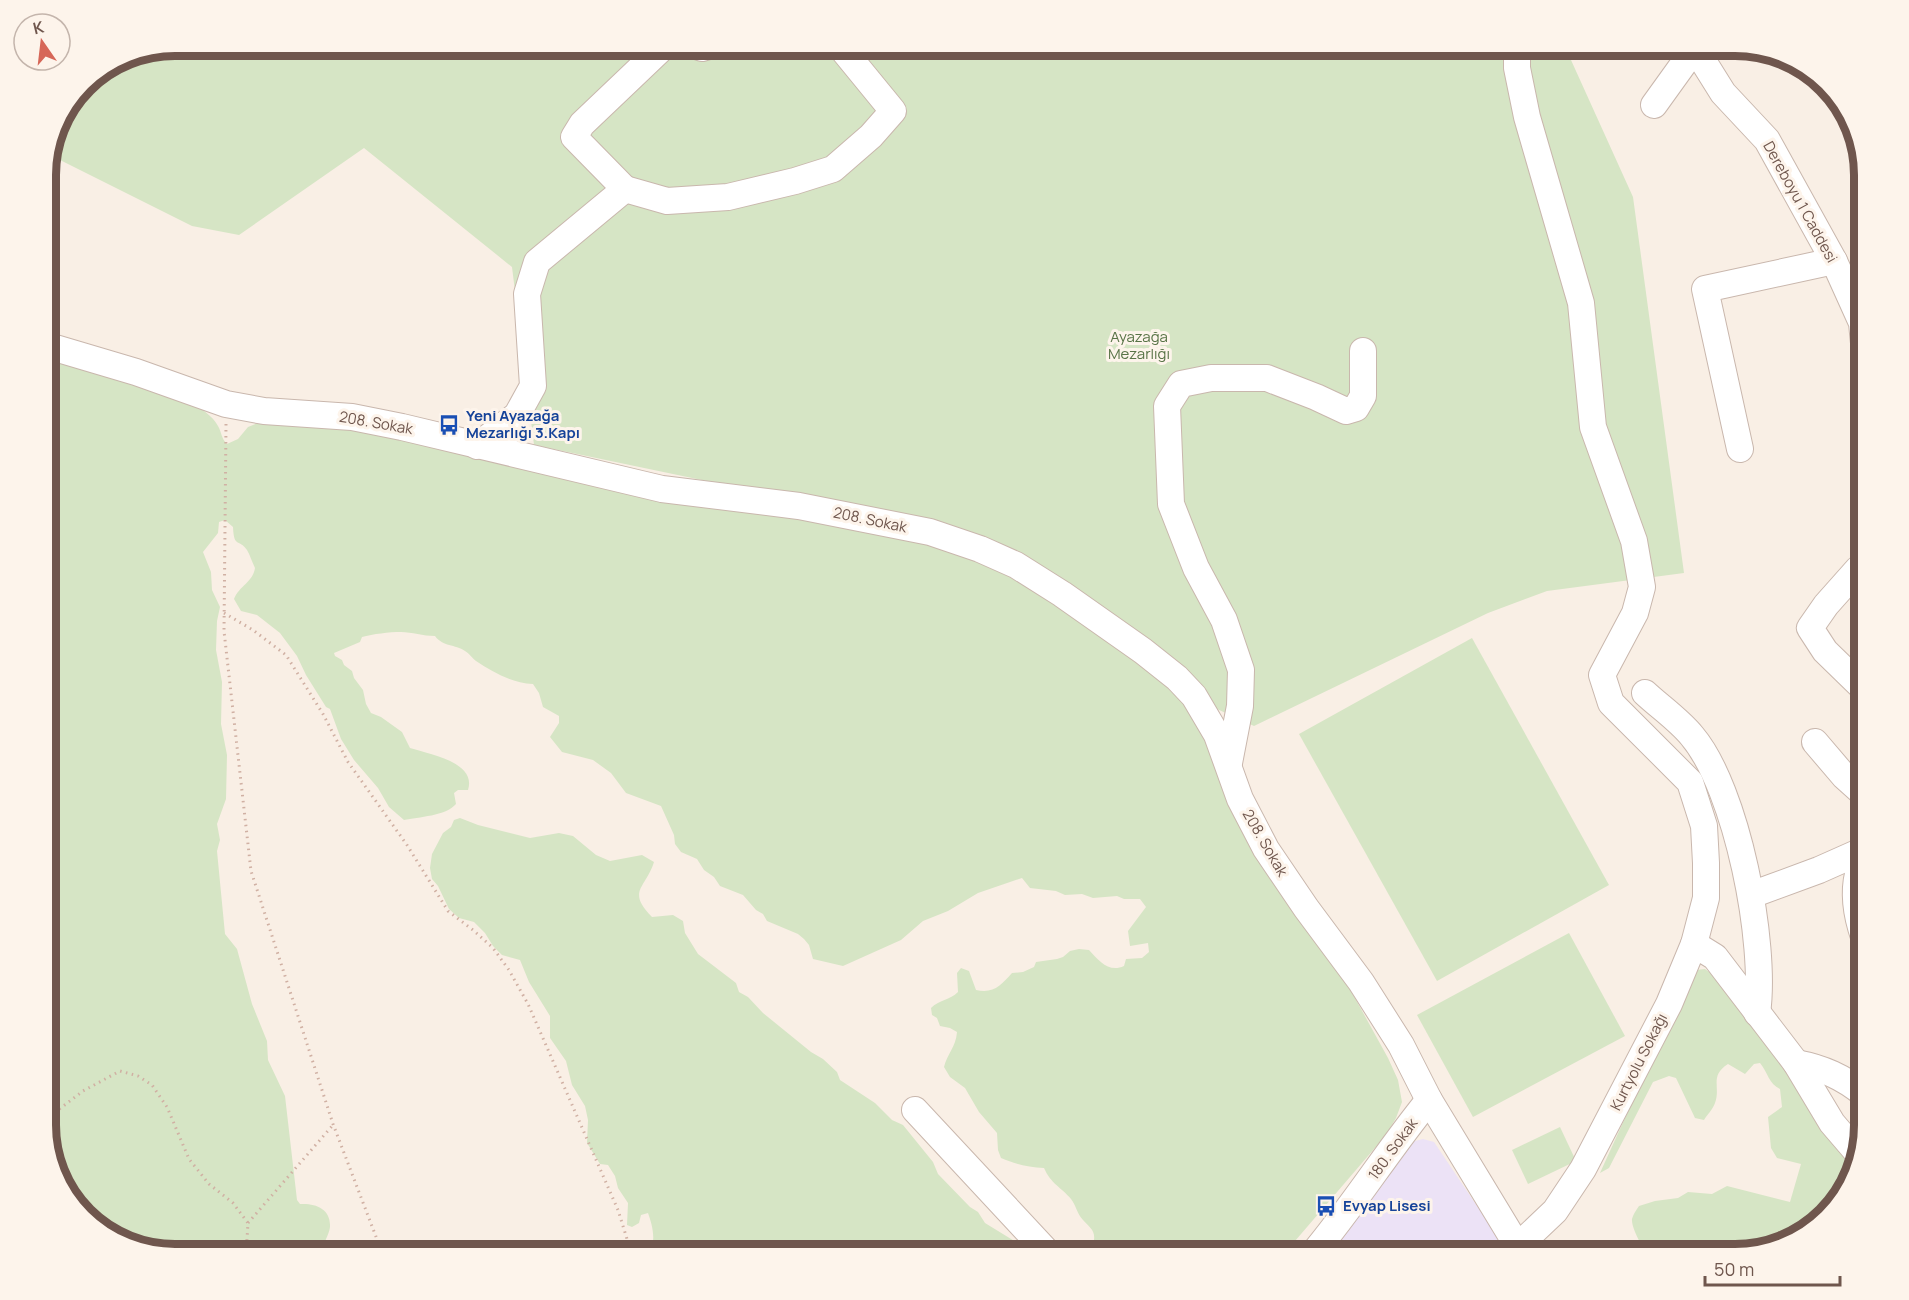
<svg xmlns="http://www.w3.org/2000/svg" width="1909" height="1300" font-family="Manrope,sans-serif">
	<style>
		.education { fill: #ece2f6 }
		.green { fill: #d6e5c5 }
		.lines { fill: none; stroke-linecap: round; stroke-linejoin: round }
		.minor-casing { stroke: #c9b7ad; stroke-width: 28 }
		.path { stroke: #d0b0a3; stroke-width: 3; stroke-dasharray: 1.5 4.5; stroke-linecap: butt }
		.minor { stroke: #fff; stroke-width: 26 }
		.labels { text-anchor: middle; stroke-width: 6; stroke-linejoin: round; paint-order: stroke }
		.street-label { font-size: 15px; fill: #6f564d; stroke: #fdf4eb }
		.park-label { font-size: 15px; fill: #597447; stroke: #fdf4eb }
		.transit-label { font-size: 15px; font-weight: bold; fill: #164399; stroke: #fdf4eb; text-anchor: start }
		.rim { fill: none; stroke: #6f564d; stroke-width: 8 }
	</style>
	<rect width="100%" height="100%" fill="#f9efe5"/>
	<path class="education" d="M 1423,1139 L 1434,1142 L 1510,1255 L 1324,1255 L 1411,1142 Z"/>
	<g class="green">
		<path d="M 174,45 L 1570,45 L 1571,60 L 1633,197 L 1684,573 L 1547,591 L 1488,613 L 1254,726 L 1217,709 L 1121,620 L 994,541 L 534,445 L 512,267 L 364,148 L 239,235 L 192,226 L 48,154 L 55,125 L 83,83 L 125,55 Z"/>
		<path d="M 45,355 L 191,402 C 201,409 212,415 218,426 C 222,433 221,438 227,444 L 238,439 L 248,427 L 263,421 L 309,423 L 403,435 L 476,458 L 660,499 L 770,514 L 929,543 L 977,559 L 1010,574 L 1140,658 L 1187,701 L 1298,916 L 1350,989 L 1388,1058 L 1398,1080 L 1402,1102 L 1396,1118 L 1386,1135 L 1283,1255 L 1077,1255 L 1076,1253 L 1084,1247 L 1093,1244 C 1097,1231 1090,1228 1083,1220 C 1077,1214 1076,1205 1071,1199 C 1061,1187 1051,1184 1044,1168 C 1028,1167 1015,1164 1001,1158 L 998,1150 L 997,1133 L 979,1112 L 965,1088 L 950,1077 L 944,1067 C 947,1054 956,1047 957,1032 L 950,1028 L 940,1026 L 937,1018 L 932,1015 L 931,1008 C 939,1000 950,1000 958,992 L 957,973 L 961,968 L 969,971 L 976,990 C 994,994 1001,985 1012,973 L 1023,972 L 1034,967 L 1036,962 L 1057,959 L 1063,957 L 1070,951 L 1079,949 L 1089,950 C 1099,961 1109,973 1124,966 L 1126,959 L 1142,958 L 1149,952 L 1148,943 L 1130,946 L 1128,931 L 1146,907 L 1140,899 L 1124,899 L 1117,896 L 1093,898 L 1082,894 L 1065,895 L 1056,891 L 1030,888 L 1022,878 L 978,893 L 948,911 L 923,921 L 901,940 L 843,966 L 813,959 L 809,945 L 804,939 L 798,934 L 767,921 L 763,914 L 756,910 L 743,895 L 720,886 L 714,877 L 704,870 L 697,859 L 681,852 L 675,844 L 674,835 L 661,806 L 626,793 L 611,773 L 593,760 L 562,752 L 550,737 L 559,723 L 559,716 L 543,707 L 539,693 L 533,684 C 511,683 493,672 476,661 C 472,658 469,653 465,651 C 455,644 443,647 435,636 C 423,636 412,632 401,632 C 389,632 373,634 362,637 L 360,642 L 334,653 L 335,656 L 342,660 L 344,665 L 352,671 L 354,678 L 363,690 L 366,704 L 371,713 L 381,717 L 402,732 L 410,748 C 429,754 477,762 468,790 L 458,790 L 454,793 L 456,804 C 446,816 418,817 404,820 L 389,807 L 378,788 L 354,760 L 341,739 L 330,709 L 326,707 L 306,675 L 297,656 L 280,633 L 257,615 L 241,611 L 234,599 C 239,586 253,582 255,568 C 252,562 250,555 247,550 C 239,538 234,549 233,527 L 225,520 L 219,522 L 218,533 L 203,552 L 211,572 L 212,590 L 220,607 L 217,621 L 216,650 L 222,682 L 221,724 L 227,755 L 226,799 L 217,824 L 220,840 L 217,851 L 225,934 L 237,949 L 252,1004 L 267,1041 L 268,1060 L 285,1096 L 297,1200 L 300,1204 C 316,1203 331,1209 330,1227 C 329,1236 322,1243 322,1255 L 174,1255 L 102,1233 L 62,1190 L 45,1134 Z"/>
		<path d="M 1472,638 L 1609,885 L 1437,981 L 1299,734 Z"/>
		<path d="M 460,818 L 478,825 L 530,838 L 559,833 L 573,836 L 596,855 L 610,861 L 642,855 L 654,862 C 646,888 626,891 652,917 L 673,915 L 683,921 L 685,933 L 698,954 L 736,983 L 739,992 L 748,997 L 763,1013 L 811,1052 L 823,1059 L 837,1072 L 840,1080 L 875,1103 L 892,1120 L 903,1125 L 933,1162 L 938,1174 L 970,1207 L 978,1212 L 985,1223 L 1021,1245 L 1032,1255 L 649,1255 L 649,1252 C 657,1242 652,1224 648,1213 L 641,1215 L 639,1223 L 632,1227 L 627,1225 L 628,1203 L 618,1188 L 615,1176 L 608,1165 L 600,1164 L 587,1143 L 588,1120 L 585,1106 L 572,1085 L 566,1061 L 550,1038 L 550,1016 L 529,982 L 520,960 L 502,955 L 493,946 L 485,933 L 474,922 L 459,918 L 449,909 L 438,886 L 432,879 L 430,868 L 432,854 L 443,833 L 451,827 L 454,820 Z"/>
		<path d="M 1569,933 L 1625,1036 L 1473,1117 L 1417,1015 Z"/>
		<path d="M 1705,969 L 1712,974 L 1854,1160 L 1842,1198 L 1792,1241 L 1735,1255 L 1647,1255 C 1643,1248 1631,1228 1632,1219 C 1633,1215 1636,1210 1639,1206 L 1655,1201 L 1678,1198 L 1688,1192 L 1712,1194 L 1727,1186 L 1790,1202 L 1801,1164 L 1777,1158 L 1771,1148 L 1768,1117 L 1782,1107 L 1780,1089 C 1769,1084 1768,1073 1760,1063 L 1754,1064 L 1745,1074 L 1728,1064 C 1709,1076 1721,1087 1715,1103 C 1713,1109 1707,1115 1704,1120 L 1695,1118 L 1676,1078 L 1669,1076 L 1653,1082 L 1609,1168 L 1600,1173 L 1690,975 L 1696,970 Z"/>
		<path d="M 1560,1127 L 1576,1161 L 1528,1184 L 1512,1150 Z"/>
	</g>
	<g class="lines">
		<g class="minor-casing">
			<g id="minor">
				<path d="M 693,45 L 702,48 L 712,45"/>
				<path d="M 1517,45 L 1517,68 L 1527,117 L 1581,303 L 1593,427 L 1634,541 L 1642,587 L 1635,613 L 1602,675 L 1611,703 L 1690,782 L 1704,826 L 1706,863 L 1706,898 L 1694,944"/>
				<path d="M 1693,45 L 1723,93 L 1767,140 L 1834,261 L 1862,323 L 1864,343"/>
				<path d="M 1654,105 L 1695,48"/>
				<path d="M 625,189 L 667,201 L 728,197 L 795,181 L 833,169 L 871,136 L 893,111 L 839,45"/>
				<path d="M 45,345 L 136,372 L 226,404 L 264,411 L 352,417 L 402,427 L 662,489 L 799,506 L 930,532 L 980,549 L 1016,565 L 1062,594 L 1143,651 L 1177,678 L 1194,696 L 1217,735 L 1240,799 L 1266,849 L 1306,908 L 1361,982 L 1401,1045 L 1429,1100 L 1523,1255"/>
				<path d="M 477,446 L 517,415 L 533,386 L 527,294 L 537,262 L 625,189 L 574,137 L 582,124 L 665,45"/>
				<path d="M 1740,449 L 1705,289 L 1834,261"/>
				<path d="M 1864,566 L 1858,569 L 1826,605 L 1810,628 L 1825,651 L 1864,689"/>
				<path d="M 1645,693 C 1660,707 1679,720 1692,736 C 1737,789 1767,944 1757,1013"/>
				<path d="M 1815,742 L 1844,776 L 1864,794"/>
				<path d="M 1229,763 L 1240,706 L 1241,670 L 1224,620 L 1196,568 L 1171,504 L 1167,406 L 1181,384 L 1211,378 L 1267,378 L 1316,397 L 1346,411 L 1356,408 L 1363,396 L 1363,351"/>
				<path d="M 1863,851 C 1863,860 1860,866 1858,874 C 1853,895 1857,917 1864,937"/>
				<path d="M 1751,895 L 1819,870 L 1864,850"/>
				<path d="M 1796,1063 C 1823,1068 1843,1077 1864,1094"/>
				<path d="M 915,1110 L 1050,1255"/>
				<path d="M 1517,1247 L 1555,1211 L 1583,1169 L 1669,1004 L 1694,944 L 1715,957 L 1796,1063 L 1832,1123 L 1856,1151"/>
				<path d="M 1312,1255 C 1354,1205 1388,1150 1429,1100"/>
			</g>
		</g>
		<g class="path">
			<path d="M 226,424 L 224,631 L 251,871 L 333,1124 L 383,1255"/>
			<path d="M 224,613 L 253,630 L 286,655 L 323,714 L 348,762 L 407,845 L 448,911 L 473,930 L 493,948 L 509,970 L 528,1004 L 618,1210 L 632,1255"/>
			<path d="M 45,1120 L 83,1091 L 120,1071 L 138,1076 L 152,1085 L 167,1107 L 189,1159 L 209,1184 L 233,1203 L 248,1223 L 246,1255"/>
			<path d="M 248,1223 L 333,1125"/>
		</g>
		<use href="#minor" class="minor"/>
	</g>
	<defs>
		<g id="bus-bare" transform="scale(1.62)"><path d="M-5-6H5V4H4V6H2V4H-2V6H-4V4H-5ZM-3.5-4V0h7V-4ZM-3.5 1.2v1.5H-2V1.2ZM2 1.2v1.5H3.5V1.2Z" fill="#1a4fb4" stroke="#fdf4eb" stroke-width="2.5" paint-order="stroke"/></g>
	</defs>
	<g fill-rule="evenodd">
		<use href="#bus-bare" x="449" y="425"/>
		<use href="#bus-bare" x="1326" y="1206"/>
	</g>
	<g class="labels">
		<g class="street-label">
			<text transform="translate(1800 202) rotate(61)" y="5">Dereboyu 1 Caddesi</text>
			<text transform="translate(376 423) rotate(10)" y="5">208. Sokak</text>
			<text transform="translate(870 520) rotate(12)" y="5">208. Sokak</text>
			<text transform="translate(1265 843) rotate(60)" y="5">208. Sokak</text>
			<text transform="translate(1639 1062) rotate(-63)" y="5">Kurtyolu Sokağı</text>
			<text transform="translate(1393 1149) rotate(-54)" y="5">180. Sokak</text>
		</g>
		<g class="park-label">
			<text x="1139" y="342">Ayazağa<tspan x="1139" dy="17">Mezarlığı</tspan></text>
		</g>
		<g class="transit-label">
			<text x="466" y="421">Yeni Ayazağa<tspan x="466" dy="17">Mezarlığı 3.Kapı</tspan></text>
			<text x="1343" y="1211">Evyap Lisesi</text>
		</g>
	</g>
	<path d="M0 0H1909V1300H0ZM175 56H1735A119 119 0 0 1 1854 175V1125A119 119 0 0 1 1735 1244H175A119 119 0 0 1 56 1125V175A119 119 0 0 1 175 56Z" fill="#fdf4eb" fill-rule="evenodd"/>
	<path class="rim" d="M175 56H1735A119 119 0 0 1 1854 175V1125A119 119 0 0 1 1735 1244H175A119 119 0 0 1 56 1125V175A119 119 0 0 1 175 56Z"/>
	<g transform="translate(42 42) rotate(346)"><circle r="28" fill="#fdf4eb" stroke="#c4b5ac" stroke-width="1.5"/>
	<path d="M0-4.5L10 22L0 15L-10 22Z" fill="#d66758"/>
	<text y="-9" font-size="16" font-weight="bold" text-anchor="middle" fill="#6f564d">K</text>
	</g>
	<path d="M1705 1276v9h135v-9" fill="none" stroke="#6f564d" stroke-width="3"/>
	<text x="1714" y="1276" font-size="18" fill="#6f564d" stroke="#fdf4eb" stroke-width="4.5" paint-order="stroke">50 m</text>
</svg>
